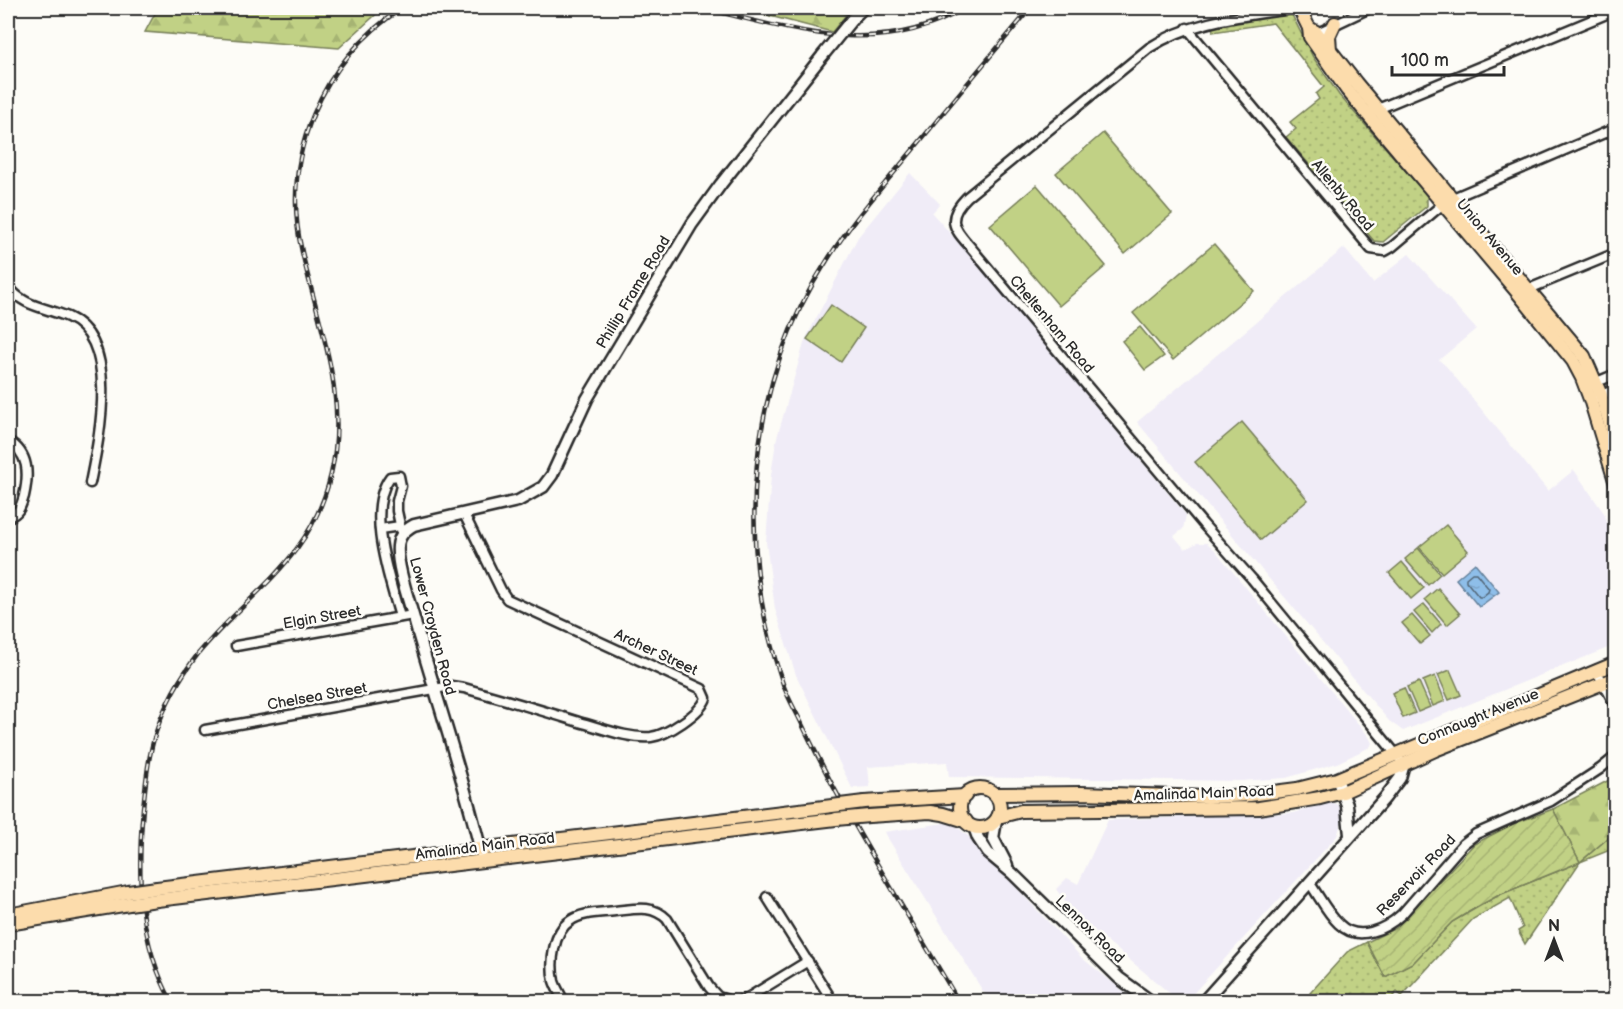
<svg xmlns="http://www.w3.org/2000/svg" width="1623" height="1009" font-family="'Balsamiq Sans',sans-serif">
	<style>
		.built { fill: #f0ecf7 }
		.grass { fill: url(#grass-dots); stroke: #767e58; stroke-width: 1.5 }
		.forest { fill: url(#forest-firs); stroke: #767e58; stroke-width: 1.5 }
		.garden { fill: url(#garden-furrows); stroke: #767e58; stroke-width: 1.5 }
		.pitch { fill: #c1d185; stroke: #767e58; stroke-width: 1.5 }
		.water { fill: url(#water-ripples); stroke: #66839d; stroke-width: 1.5 }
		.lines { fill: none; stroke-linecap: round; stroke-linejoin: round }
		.shore { stroke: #536677; stroke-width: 1.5 }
		.minor-casing { stroke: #2b2b2b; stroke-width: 13 }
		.tertiary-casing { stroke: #2b2b2b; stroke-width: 15 }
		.primary-casing { stroke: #2b2b2b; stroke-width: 16 }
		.minor { stroke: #fdfcf7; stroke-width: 8 }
		.tertiary { stroke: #fdfcf7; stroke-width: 10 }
		.primary { stroke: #fcdcac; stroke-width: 12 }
		.rail-casing { stroke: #2b2b2b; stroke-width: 4.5 }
		.rail { stroke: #fdfcf7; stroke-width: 2; stroke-dasharray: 7; stroke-linecap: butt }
		.tertiary-bridge-casing { stroke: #2b2b2b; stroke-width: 15; stroke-linecap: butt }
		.primary-bridge-casing { stroke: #2b2b2b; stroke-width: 16; stroke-linecap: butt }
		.tertiary-bridge { stroke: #fdfcf7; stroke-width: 10 }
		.primary-bridge { stroke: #fcdcac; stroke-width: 12 }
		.labels { text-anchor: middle; stroke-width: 5; stroke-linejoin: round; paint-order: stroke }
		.street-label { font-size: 15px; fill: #2b2b2b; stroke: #fdfcf7 }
	</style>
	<defs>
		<pattern id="grass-dots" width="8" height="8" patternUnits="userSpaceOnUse" patternTransform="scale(1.5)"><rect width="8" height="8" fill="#c1d185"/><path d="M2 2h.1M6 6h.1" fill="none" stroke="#a6b473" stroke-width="1.8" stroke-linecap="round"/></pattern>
		<pattern id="forest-firs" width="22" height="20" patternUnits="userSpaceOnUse" patternTransform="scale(1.5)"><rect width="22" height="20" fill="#c1d185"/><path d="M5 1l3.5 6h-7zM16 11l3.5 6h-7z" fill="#a6b473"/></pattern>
		<pattern id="garden-furrows" width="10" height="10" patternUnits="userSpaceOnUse" patternTransform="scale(1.5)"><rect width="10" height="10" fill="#c1d185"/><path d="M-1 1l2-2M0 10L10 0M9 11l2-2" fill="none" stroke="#a6b473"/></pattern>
		<pattern id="water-ripples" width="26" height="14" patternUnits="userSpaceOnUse" patternTransform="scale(1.5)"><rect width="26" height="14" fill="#8ebee9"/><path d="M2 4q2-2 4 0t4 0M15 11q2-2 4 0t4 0" fill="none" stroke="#7ba3c8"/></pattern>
	</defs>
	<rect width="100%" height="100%" fill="#fdfcf7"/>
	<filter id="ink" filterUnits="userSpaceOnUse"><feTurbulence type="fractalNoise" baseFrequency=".0167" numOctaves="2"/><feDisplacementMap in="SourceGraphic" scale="12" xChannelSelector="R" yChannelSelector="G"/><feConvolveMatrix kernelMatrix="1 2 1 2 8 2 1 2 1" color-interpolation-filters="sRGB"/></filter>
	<g filter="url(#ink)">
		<g class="built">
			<path d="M 910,173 L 940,204 L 932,213 L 983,270 L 1186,515 L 1183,529 L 1174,536 L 1185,549 L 1197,543 L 1207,543 L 1214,549 L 1369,737 L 1372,743 L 1370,747 L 1337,763 L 1286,778 L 1241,781 L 949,777 L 947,762 L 868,767 L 870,787 L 852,788 L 796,675 L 775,609 L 766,542 L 771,475 L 776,441 L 805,340 L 858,237 Z"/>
			<path d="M 1344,248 L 1373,283 L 1409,254 L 1476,329 L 1439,360 L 1446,366 L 1548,491 L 1574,470 L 1604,513 L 1615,549 L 1615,645 L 1403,731 L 1389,721 L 1137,422 Z"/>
			<path d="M 1330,802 L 1339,805 L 1343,818 L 1337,836 L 1189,998 L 1179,1001 L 1072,912 L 1056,889 L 1067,878 L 1078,884 L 1108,820 L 1294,813 Z"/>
			<path d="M 951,822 L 968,836 L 1082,958 L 1133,999 L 1131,1002 L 989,1001 L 884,832 Z"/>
		</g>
		<g class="grass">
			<path d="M 1291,13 L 1313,57 L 1339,95 L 1427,195 L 1427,206 L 1383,242 L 1374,241 L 1286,137 L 1296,129 L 1290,122 L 1319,99 L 1316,94 L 1324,87 L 1273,23 L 1213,32 L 1212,26 Z"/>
			<path d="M 1615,832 L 1615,848 L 1580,862 L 1525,944 L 1518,931 L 1523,928 L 1510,898 L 1473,919 L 1402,996 L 1397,992 L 1388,1001 L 1318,1002 L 1310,993 L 1347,952 L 1367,942 L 1385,977 L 1414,962 L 1452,922 L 1499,895 L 1580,862 Z"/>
		</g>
		<g class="forest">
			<path d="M 158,8 L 383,8 L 339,48 L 145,32 Z"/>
			<path d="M 739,8 L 836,8 L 846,15 L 832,32 Z"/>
			<path d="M 1615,777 L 1615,832 L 1580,862 L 1553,809 Z"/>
		</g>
		<path class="garden" d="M 1553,809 L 1580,862 L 1499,895 L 1477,907 L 1452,922 L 1414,962 L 1385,977 L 1367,942 L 1396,928 L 1474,844 L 1513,824 Z"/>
		<g class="pitch">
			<path d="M 1103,133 L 1172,214 L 1125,254 L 1056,173 Z"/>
			<path d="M 1037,185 L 1106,266 L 1059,306 L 990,225 Z"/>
			<path d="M 1214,244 L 1254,291 L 1173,360 L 1133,313 Z"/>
			<path d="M 831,305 L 864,328 L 841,362 L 807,339 Z"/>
			<path d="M 1140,327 L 1164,356 L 1145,370 L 1122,341 Z"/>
			<path d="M 1242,422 L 1308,500 L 1261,540 L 1195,462 Z"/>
			<path d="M 1446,525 L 1468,551 L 1442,573 L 1419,547 Z"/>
			<path d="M 1418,548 L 1440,574 L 1428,585 L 1405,559 Z"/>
			<path d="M 1402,562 L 1424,588 L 1411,599 L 1389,573 Z"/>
			<path d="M 1438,588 L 1460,614 L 1447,625 L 1425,599 Z"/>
			<path d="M 1424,604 L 1441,624 L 1432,633 L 1414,612 Z"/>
			<path d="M 1412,615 L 1430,636 L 1420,644 L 1402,623 Z"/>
			<path d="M 1450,670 L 1461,695 L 1449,700 L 1438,675 Z"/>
			<path d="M 1435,676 L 1445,701 L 1433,706 L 1423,681 Z"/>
			<path d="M 1419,682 L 1430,707 L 1418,712 L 1407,687 Z"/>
			<path d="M 1404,688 L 1415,713 L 1403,718 L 1392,693 Z"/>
		</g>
		<path class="water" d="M 1475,563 L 1499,592 L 1479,607 L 1456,579 Z"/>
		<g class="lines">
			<path class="shore" d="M 1472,573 L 1476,573 L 1489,589 L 1488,592 L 1482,597 L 1479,597 L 1466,581 L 1466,578 Z"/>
			<g class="minor-casing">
				<g id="minor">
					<path d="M 1298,8 C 1247,16 1194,19 1149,48 L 967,197 C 941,223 959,232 977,255 L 1203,524 L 1252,579 L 1399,758"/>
					<path d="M 1187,28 L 1371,249 L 1385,251 L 1392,247 L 1443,204 L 1453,198 L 1616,128"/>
					<path d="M 1313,35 L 1370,8"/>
					<path d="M 1373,111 L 1616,10"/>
					<path d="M 8,286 C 23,307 45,307 68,317 C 121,340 99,439 90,483"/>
					<path d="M 1524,291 L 1616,253"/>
					<path d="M 1592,384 L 1616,374"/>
					<path d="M 1597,397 L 1616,389"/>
					<path d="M 8,441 C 29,453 29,474 24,496 C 21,506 19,514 8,517"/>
					<path d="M 380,529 L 400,526"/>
					<path d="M 400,617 C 390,580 365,511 390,477 L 399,476 L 401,486 L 397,501 L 397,511 L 402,534"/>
					<path d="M 236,646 L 413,615"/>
					<path d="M 1596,670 L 1616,706"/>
					<path d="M 205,730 L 451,686 L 464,688 C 503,699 541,710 579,722 C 602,728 628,739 651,737 C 667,735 701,713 706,698 L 702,689 L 507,599 L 501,590 L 464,514"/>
					<path d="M 1309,882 C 1319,896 1327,913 1339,924 C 1358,943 1386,929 1402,914 L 1463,844 L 1476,834 L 1551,801 L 1600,769 L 1616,756"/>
					<path d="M 767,897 L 833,1002"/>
					<path d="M 564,1002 C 561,995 556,988 554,981 C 550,963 553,932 570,921 C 582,912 601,913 615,911 C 635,909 652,904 667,919 L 709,987 L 718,997 L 734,1002"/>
					<path d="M 736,1002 L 746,999 L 808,961"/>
				</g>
			</g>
			<g class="tertiary-casing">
				<g id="tertiary">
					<path d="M 853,18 L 863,8"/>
					<path d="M 1337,779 L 1347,805 L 1350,835"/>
					<path d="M 996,821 L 993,838 L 1007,865"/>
					<path d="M 974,827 L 978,838 L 988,853 L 1012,873 L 1119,978 L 1152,1002"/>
					<path d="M 482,856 C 464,779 438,703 416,626 C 411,606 396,566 398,546 C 399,535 405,530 414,525 L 518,501 L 543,487 L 552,475 L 587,399 L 692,224 L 721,184 L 823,55"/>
					<path d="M 1203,1002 L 1384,799 L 1400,778 L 1404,764"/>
				</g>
			</g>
			<g class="primary-casing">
				<g id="primary">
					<path d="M 1299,8 L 1309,28 L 1310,37 L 1347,90 L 1518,293 L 1573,361 L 1582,378 L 1590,399 L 1616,484"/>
					<path d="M 1309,28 L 1316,32 L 1356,83 L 1584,356 L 1601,395 L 1616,443"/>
					<path d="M 1330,50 L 1329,36 L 1335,23"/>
					<circle cx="980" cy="808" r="20"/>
					<path d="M 995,794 L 1081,793 L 1208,797 L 1250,795 L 1297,789 L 1337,779 L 1616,663"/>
					<path d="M 864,802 L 965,796"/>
					<path d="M 869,816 L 930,812 L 943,814 L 966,821"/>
					<path d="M 998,817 L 1021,811 L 1259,808 L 1320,798 L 1343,792 L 1435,750 L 1616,678"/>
					<path d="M 157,888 L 824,807"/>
					<path d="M 157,900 L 836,819"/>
					<path d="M 8,915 L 128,892"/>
					<path d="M 8,924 L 129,904"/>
				</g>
			</g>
			<use href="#minor" class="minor"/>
			<use href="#tertiary" class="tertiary"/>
			<use href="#primary" class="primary"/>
			<g class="rail-casing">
				<g id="rail">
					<path d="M 703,8 C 792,30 880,59 965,8"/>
					<path d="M 172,1002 C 138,941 137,875 143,808 C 146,782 148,756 156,732 C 165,704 180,677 198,654 C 249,592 311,561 331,474 C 349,397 319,326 302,252 C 280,157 321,61 402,8"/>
					<path d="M 959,1002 C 920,936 881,872 844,806 C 828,778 814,749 800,720 C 794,708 787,696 783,684 C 735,545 746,384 828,259 C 852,221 883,186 912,151 C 951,103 991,55 1031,8"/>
				</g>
			</g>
			<use href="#rail" class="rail"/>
			<g class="tertiary-bridge-casing">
				<path id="tertiary-bridge" d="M 823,55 L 853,18"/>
			</g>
			<g class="primary-bridge-casing">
				<g id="primary-bridge">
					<path d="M 824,807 L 864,802"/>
					<path d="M 836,819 L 869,816"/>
					<path d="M 128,892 L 157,888"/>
					<path d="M 129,904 L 157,900"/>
				</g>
			</g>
			<use href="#tertiary-bridge" class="tertiary-bridge"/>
			<use href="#primary-bridge" class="primary-bridge"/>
		</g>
	</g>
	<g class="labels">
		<g class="street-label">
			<text transform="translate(1343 195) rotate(50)" y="5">Allenby Road</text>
			<text transform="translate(1490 237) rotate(50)" y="5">Union Avenue</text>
			<text transform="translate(633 292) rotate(-59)" y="5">Phillip Frame Road</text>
			<text transform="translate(1052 324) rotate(50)" y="5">Cheltenham Road</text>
			<text transform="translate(322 617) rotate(-10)" y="5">Elgin Street</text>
			<text transform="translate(433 626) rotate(75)" y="5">Lower Croyden Road</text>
			<text transform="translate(656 652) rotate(25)" y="5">Archer Street</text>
			<text transform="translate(317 696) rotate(-10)" y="5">Chelsea Street</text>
			<text transform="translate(1478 717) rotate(-22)" y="5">Connaught Avenue</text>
			<text transform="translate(1204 793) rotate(-2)" y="5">Amalinda Main Road</text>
			<text transform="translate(485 846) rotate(-7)" y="5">Amalinda Main Road</text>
			<text transform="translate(1416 875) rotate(-46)" y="5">Reservoir Road</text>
			<text transform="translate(1090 929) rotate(44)" y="5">Lennox Road</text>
		</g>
	</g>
	<rect width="1623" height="1009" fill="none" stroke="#fdfcf7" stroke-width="30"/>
	<rect x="15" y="15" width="1593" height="979" fill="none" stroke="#2b2b2b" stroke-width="2" filter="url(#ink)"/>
	<g transform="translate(1554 940)" stroke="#fdfcf7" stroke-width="4.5" paint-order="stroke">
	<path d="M0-4.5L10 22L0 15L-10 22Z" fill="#2b2b2b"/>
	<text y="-9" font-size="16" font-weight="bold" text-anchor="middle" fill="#2b2b2b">N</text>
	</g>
	<path d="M1392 66v9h112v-9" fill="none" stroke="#2b2b2b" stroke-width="3"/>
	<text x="1401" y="66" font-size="18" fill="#2b2b2b" stroke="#fdfcf7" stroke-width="4.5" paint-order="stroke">100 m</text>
</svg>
